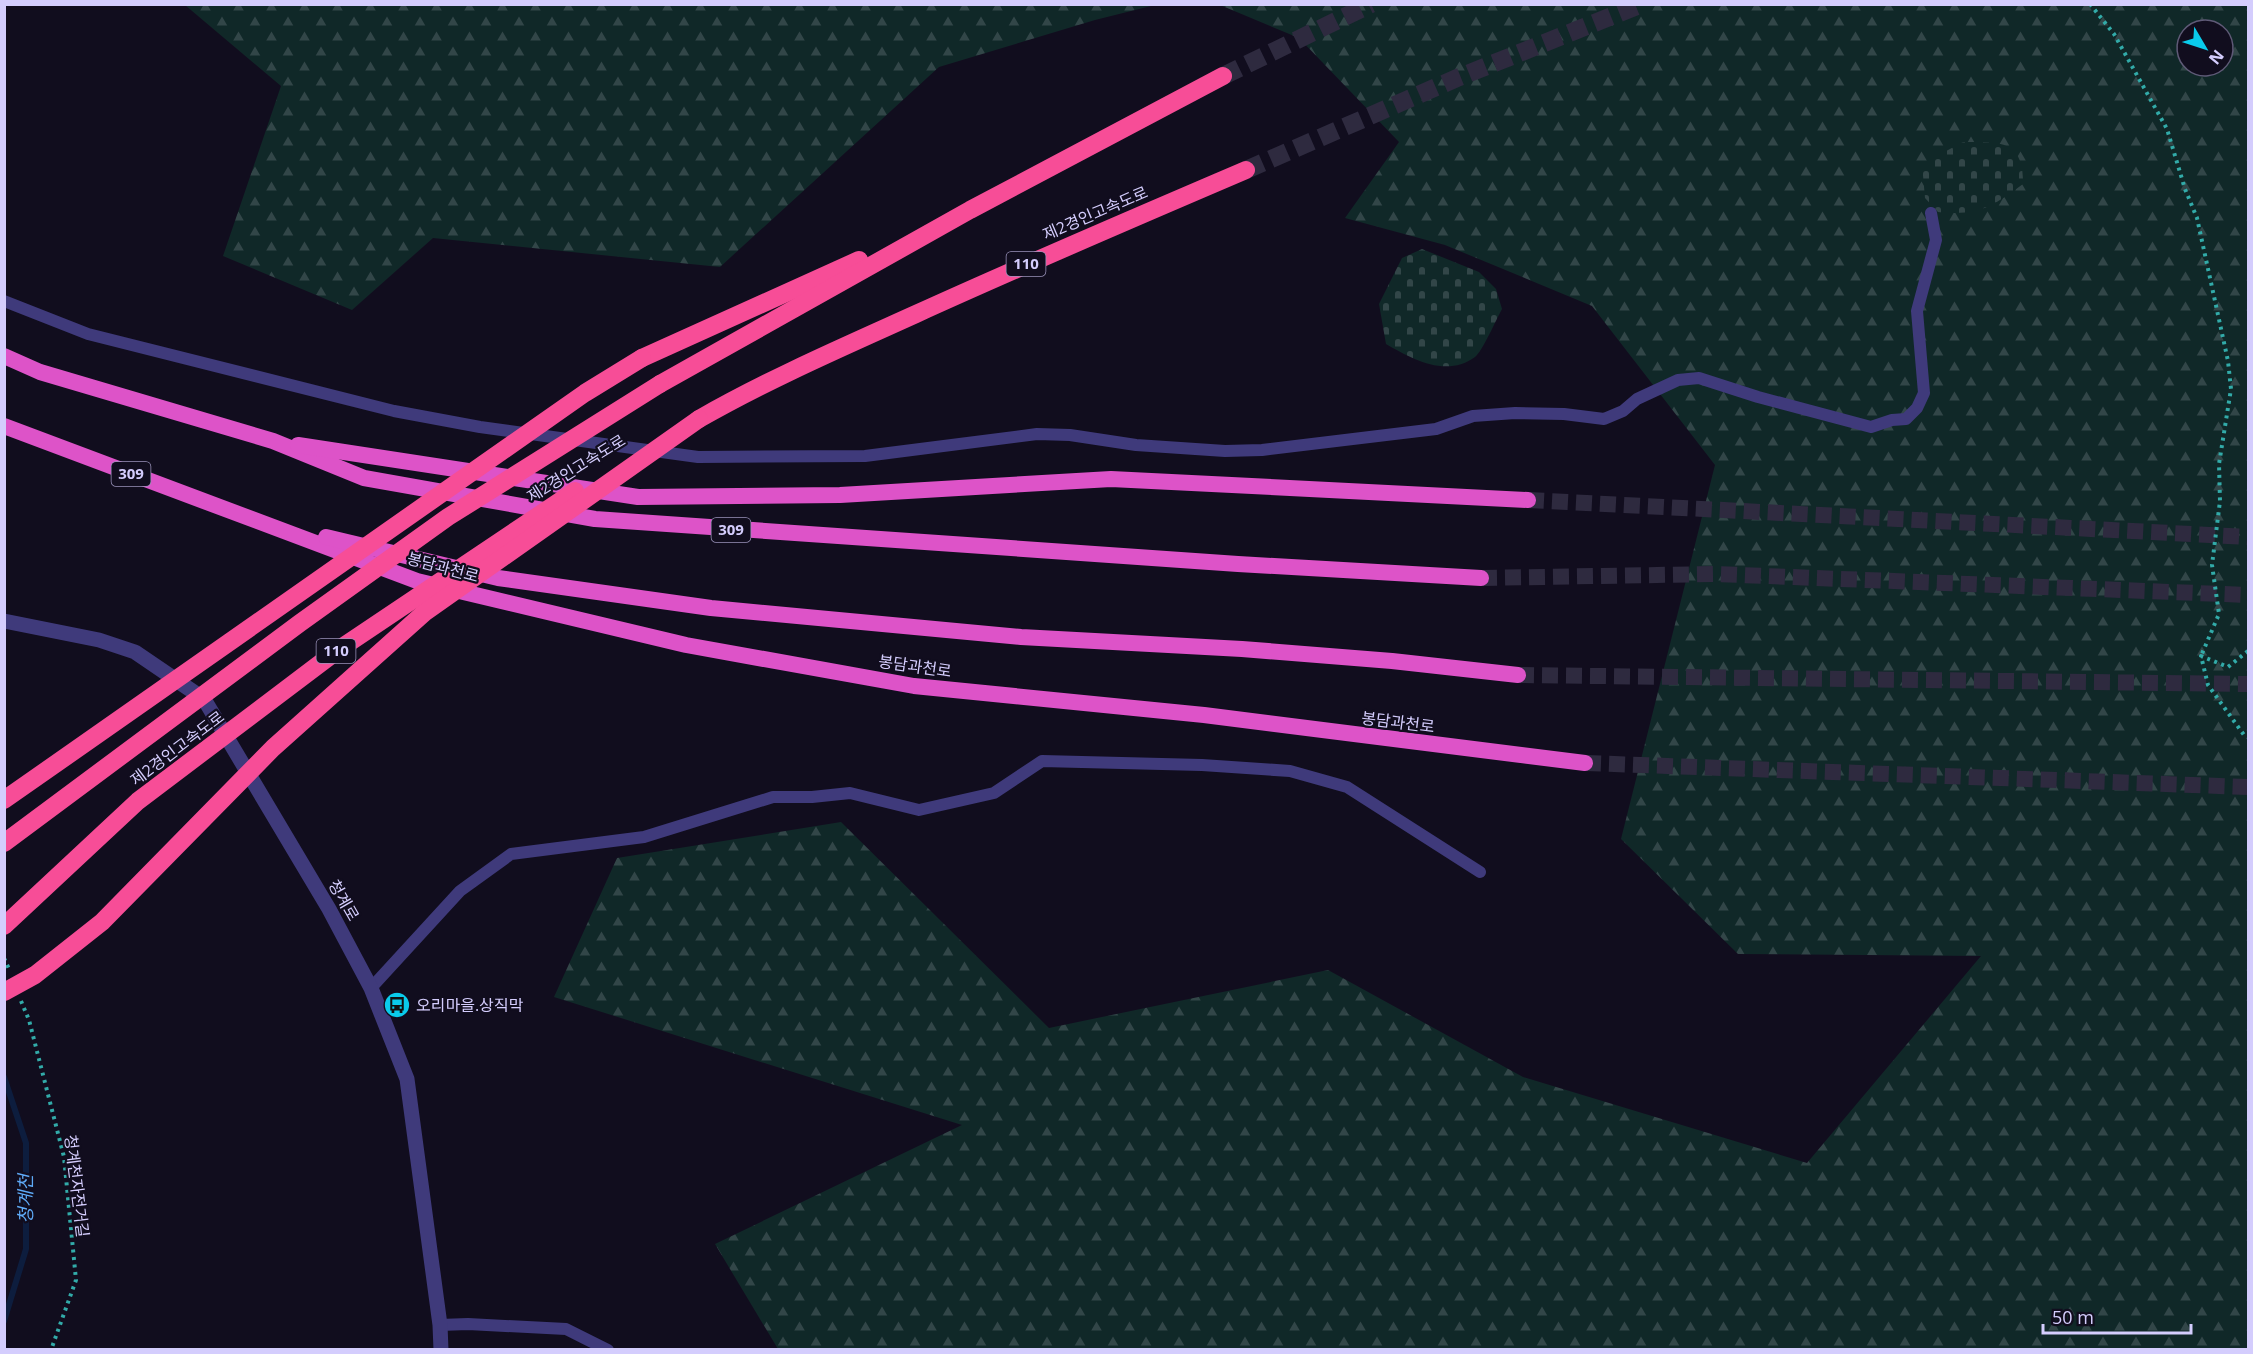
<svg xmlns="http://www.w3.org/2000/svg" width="2253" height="1354" font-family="'Open Sans','Noto Sans KR',sans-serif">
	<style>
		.forest { fill: url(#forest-firs); fill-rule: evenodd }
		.cemetery { fill: url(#cemetery-stones) }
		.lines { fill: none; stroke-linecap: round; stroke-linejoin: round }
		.stream { stroke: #0d1d3e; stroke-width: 6 }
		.trunk-tunnel { stroke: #2e2a3f; stroke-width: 16; stroke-dasharray: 16 8; stroke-linecap: butt }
		.motorway-tunnel { stroke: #2e2a3f; stroke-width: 18; stroke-dasharray: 18 9; stroke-linecap: butt }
		.path { stroke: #32aba9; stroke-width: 4; stroke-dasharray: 3 4.5; stroke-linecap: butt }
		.service { stroke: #3f3a7b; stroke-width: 12 }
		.tertiary { stroke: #3f3a7b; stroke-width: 15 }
		.trunk { stroke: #dd53c8; stroke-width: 16 }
		.motorway { stroke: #f74d97; stroke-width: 18 }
		.motorway-bridge { stroke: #f74d97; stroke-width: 18 }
		.labels { text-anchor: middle; stroke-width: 4.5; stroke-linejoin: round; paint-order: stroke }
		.shield { fill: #110d1e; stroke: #9a93ba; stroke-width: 1.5 }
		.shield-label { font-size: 15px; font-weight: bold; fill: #d4cdfd }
		.street-label { font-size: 16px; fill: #d4cdfd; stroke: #110d1e }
		.poi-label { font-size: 16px; fill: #d4cdfd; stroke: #110d1e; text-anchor: start }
		.water-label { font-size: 18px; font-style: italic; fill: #5fabf8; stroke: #110d1e }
	</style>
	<defs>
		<pattern id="forest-firs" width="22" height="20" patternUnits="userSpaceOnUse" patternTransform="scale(1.5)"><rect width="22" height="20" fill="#102828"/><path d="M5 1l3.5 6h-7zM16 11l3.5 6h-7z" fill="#324648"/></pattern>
		<pattern id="cemetery-stones" width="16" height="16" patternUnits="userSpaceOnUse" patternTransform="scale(1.5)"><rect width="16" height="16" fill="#102828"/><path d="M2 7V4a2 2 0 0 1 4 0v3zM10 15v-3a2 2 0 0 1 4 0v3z" fill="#324648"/></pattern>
	</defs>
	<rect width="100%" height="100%" fill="#110d1e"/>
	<g class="forest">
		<path d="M 185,5 L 1155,5 L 1095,20 L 939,67 L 720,267 L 433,238 L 352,310 L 223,256 L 281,86 Z"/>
		<path d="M 1220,5 L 2248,5 L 2248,1349 L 778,1349 L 715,1244 L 962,1125 L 554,997 L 617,858 L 841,822 L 1049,1028 L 1328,970 L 1523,1077 L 1807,1163 L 1981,956 L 1738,954 L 1621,839 L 1715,465 L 1592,306 L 1445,245 L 1345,218 L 1399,142 L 1299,38 ZM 2187,30 L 2223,30 L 2223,66 L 2187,66 Z"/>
	</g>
	<g class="cemetery">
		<path d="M 1963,142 C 1999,142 2024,139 2023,184 C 1992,207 1978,216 1938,212 L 1925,198 L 1922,164 Z"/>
		<path d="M 1422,249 L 1479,272 L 1496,289 L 1502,309 C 1497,318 1482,352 1475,357 C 1446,378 1412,359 1386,344 L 1379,304 L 1402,258 Z"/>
	</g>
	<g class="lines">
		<path class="stream" d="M 4,1077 L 26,1143 L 26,1249 L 4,1321"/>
		<g class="trunk-tunnel">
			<path d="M 1528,500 L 2248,537"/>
			<path d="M 1481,578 L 1715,574 L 2248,595"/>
			<path d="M 1518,675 L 2248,684"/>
			<path d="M 1585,763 L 2248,787"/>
		</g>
		<g class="motorway-tunnel">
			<path d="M 1223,76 L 1371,4"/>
			<path d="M 1246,170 L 1457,78 L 1642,4"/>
		</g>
		<g class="path">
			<path d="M 2090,4 L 2114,34 L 2167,129 L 2185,189 L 2197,218 L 2228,361 L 2231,389 L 2219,464 L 2220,501 L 2212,565 L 2219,614 L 2201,656"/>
			<path d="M 2248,651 L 2228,667 L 2201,656 L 2208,685 L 2244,735 L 2248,737"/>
			<path d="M 4,958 L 9,969"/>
			<path d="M 21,1001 L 29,1020 L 64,1157 L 76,1280 L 51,1350"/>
		</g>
		<g class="service">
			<path d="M 4,301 L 88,334 L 394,411 L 480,427 L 698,457 L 865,456 L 1037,434 L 1070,435 L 1136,445 L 1225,451 L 1262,450 L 1436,429 L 1473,416 L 1515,413 L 1564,414 L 1604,419 L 1623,411 L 1637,399 L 1678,380 L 1699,378 L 1758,397 L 1871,427 L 1892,420 L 1906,419 L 1917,408 L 1924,393 L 1917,311 L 1936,240 L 1931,213"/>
			<path d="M 371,988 L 460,891 L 511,854 L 644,837 L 773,797 L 812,797 L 850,793 L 919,810 L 994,793 L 1042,761 L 1202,765 L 1290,771 L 1347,787 L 1480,872"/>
			<path d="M 440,1325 L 468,1324 L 566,1329 L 608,1350"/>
		</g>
		<path class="tertiary" d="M 4,621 L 99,640 L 135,652 L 204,699 L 329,909 L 371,988 L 407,1079 L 440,1325 L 441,1350"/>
		<g class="trunk">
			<path d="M 4,356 L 40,372 L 273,441 L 364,478 L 595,519 L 1238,564 L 1481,578"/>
			<path d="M 4,426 L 417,581 L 686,645 L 914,686 L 1204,715 L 1585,763"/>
			<path d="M 298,445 L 638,497 L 840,495 L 1111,479 L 1528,500"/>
			<path d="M 326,537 L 498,578 L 711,608 L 1021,637 L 1242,649 L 1392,661 L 1518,675"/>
		</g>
		<g class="motorway">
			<path d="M 642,358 L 859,260"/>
			<path d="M 660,384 L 970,210 L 1223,76"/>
			<path d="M 699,419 C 769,379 843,347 916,314 C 1026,264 1136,217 1246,170"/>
		</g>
		<g class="motorway-bridge">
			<path d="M 4,800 L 585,393 L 642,358"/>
			<path d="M 4,843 L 300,623 L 448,517 L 660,384"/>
			<path d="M 4,926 L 138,801 L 338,650 L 575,491"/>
			<path d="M 4,992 L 35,975 L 102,922 L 273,748 L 424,613 L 699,419"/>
		</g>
	</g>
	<defs>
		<g id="bus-disc" transform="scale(1.35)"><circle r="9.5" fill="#0acbeb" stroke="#110d1e"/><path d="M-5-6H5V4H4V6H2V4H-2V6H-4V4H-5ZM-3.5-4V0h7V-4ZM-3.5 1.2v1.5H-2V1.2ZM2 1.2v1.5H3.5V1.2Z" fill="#111"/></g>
	</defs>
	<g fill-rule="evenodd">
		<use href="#bus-disc" x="397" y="1005"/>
	</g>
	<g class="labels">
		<g class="shield">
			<rect x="1006.5" y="252" width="39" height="24" rx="4.5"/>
			<rect x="111.5" y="462" width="39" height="24" rx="4.5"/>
			<rect x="711.5" y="518" width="39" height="24" rx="4.5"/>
			<rect x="316.5" y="639" width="39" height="24" rx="4.5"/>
		</g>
		<g class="shield-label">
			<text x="1026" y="269">110</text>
			<text x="131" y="479">309</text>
			<text x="731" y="535">309</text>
			<text x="336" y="656">110</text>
		</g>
		<g class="street-label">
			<text transform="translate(1095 213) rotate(-23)" y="6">제2경인고속도로</text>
			<text transform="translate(576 468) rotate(-32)" y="6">제2경인고속도로</text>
			<text transform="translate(443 567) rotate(15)" y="6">봉담과천로</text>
			<text transform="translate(915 666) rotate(8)" y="6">봉담과천로</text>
			<text transform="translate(1398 722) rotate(7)" y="6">봉담과천로</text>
			<text transform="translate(177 748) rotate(-37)" y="6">제2경인고속도로</text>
			<text transform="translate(344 900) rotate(60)" y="6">청계로</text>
			<text transform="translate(77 1186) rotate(83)" y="6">청계천자전거길</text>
		</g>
		<g class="poi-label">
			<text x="416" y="1011">오리마을.상직막</text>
		</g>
		<g class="water-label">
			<text transform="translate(26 1199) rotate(-90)" y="6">청계천</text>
		</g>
	</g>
	<rect width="2253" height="1354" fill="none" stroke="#d4cdfd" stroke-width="12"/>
	<g transform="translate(2205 48) rotate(129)"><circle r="28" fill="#110d1e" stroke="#5f5a77" stroke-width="1.5"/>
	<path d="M0-4.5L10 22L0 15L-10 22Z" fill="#0acbeb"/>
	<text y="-9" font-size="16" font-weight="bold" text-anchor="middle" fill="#d4cdfd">N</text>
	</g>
	<path d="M2043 1324v9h148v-9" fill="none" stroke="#d4cdfd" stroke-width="3"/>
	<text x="2052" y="1324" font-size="18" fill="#d4cdfd" stroke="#110d1e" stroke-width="4.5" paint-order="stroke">50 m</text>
</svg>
